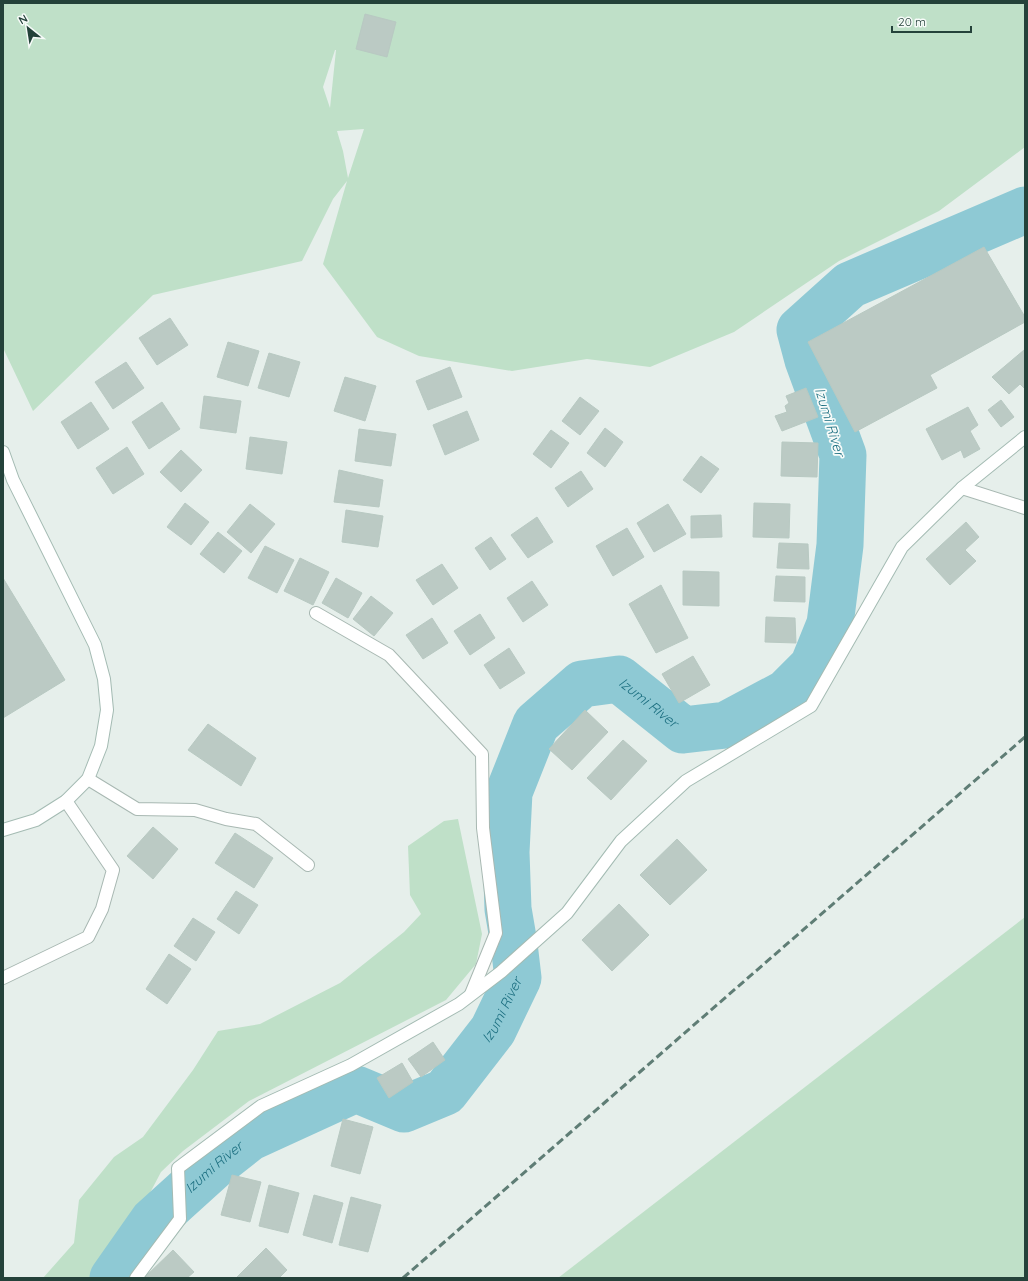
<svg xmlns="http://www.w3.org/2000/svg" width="1028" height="1281" font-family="Quicksand,sans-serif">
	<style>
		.green { fill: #bfe0c8; fill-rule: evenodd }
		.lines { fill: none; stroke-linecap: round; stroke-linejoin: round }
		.river { stroke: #8ec9d4; stroke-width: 47 }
		.building { fill: #bbcac4; stroke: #b8c9c2 }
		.street-casing { stroke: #a8b8b2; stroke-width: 14 }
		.secondary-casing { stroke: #a4bbb3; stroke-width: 14 }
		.street { stroke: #fff; stroke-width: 12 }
		.secondary { stroke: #fff; stroke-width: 12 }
		.rail { stroke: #5f7d75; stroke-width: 3; stroke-dasharray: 8 4; stroke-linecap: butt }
		.labels { text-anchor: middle; stroke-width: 3.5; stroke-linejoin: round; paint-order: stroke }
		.water-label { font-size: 14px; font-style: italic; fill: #1c6f80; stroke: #f7fbf9 }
	</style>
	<rect width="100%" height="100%" fill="#e6efeb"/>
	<g class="green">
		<path d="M 3,3 L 1025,3 L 1025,147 L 939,211 L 839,261 L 734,332 L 650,367 L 587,359 L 512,371 L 419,356 L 377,337 L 323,264 L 347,181 L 333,199 L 302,261 L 153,295 L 33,411 L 4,350 ZM 335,50 L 336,50 L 330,108 L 323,87 ZM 364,129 L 348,178 L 343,151 L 337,131 Z"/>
		<path d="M 458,819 L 482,934 L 476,964 L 446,1000 L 249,1101 L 183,1151 L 161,1172 L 113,1263 L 103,1278 L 43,1278 L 74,1243 L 79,1200 L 114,1157 L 143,1137 L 193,1070 L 218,1031 L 260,1024 L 340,983 L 404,932 L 421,914 L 410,895 L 408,846 L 444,821 Z"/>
		<path d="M 1025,917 L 1025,1278 L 558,1278 Z"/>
	</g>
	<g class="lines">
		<path class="river" id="s1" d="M 113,1278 L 153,1221 L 216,1164 L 249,1138 L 356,1089 L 404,1109 L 445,1092 L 493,1030 L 518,978 L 514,944 L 508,909 L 506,852 L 509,792 L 536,724 L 582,684 L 619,679 L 683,730 L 726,725 L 786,693 L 813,666 L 830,624 L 840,545 L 843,455 L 808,360 L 800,330 L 850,285 L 1025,210"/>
	</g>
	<g class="building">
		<path d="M 365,14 L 396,22 L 387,57 L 356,49 Z"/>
		<path d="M 984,247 L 1025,317 L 1025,322 L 930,375 L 937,388 L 855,432 L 808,342 Z"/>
		<path d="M 170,318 L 188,345 L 157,365 L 139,338 Z"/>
		<path d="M 228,342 L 259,351 L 248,386 L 217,377 Z"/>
		<path d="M 1024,350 L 1025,352 L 1025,389 L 1020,384 L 1009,394 L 992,377 Z"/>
		<path d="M 269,353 L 300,362 L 289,397 L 258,388 Z"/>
		<path d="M 126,362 L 144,388 L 113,409 L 95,382 Z"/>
		<path d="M 450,367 L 462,397 L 428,410 L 416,381 Z"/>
		<path d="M 345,377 L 376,386 L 365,421 L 334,411 Z"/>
		<path d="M 806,388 L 818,417 L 782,431 L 775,416 L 787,412 L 785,406 L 789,403 L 786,396 Z"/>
		<path d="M 204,396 L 241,401 L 236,433 L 200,428 Z"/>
		<path d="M 580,397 L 599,411 L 580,435 L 562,421 Z"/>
		<path d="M 1001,400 L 1014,417 L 1001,427 L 988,410 Z"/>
		<path d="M 91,402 L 109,429 L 78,449 L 61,422 Z"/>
		<path d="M 162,402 L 180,429 L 149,449 L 132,422 Z"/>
		<path d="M 968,407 L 978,425 L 970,431 L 980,449 L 964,458 L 961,450 L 942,460 L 926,429 Z"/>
		<path d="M 467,411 L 479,440 L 445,455 L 433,425 Z"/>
		<path d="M 605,428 L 623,442 L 605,467 L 587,453 Z"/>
		<path d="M 359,429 L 396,434 L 391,466 L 355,461 Z"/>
		<path d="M 551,430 L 569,443 L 551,468 L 533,454 Z"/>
		<path d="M 250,437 L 287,442 L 282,474 L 246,469 Z"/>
		<path d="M 782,442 L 818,443 L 817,477 L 781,476 Z"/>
		<path d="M 127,447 L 144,474 L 113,494 L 96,468 Z"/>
		<path d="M 181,450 L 202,470 L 181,492 L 160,472 Z"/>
		<path d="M 701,456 L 719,469 L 701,493 L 683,480 Z"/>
		<path d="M 339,470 L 383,480 L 379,507 L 334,502 Z"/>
		<path d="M 581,471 L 593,489 L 568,507 L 555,488 Z"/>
		<path d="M 185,503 L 209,522 L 191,545 L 167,527 Z"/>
		<path d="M 754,503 L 790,504 L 789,538 L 753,537 Z"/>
		<path d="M 250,504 L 275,524 L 251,553 L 227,532 Z"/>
		<path d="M 668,504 L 686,534 L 654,552 L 637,523 Z"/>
		<path d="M 346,510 L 383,516 L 378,547 L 342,542 Z"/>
		<path d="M 721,515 L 722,537 L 691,538 L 691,516 Z"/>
		<path d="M 537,517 L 553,542 L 528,558 L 511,535 Z"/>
		<path d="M 966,522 L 979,537 L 965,550 L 976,561 L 950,585 L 926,559 Z"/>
		<path d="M 627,528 L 644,557 L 613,576 L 596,546 Z"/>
		<path d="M 218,532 L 242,551 L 224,573 L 200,554 Z"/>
		<path d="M 491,537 L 506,559 L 490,570 L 475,548 Z"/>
		<path d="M 779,543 L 808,544 L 809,569 L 777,568 Z"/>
		<path d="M 265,546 L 294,560 L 277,593 L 248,578 Z"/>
		<path d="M 300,558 L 329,572 L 313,605 L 284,591 Z"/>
		<path d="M 442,564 L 458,588 L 433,605 L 416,580 Z"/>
		<path d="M 683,571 L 719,572 L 719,606 L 683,605 Z"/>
		<path d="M 776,576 L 805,577 L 805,602 L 774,601 Z"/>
		<path d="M 3,578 L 65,680 L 3,718 Z"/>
		<path d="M 336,578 L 362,593 L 348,618 L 322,603 Z"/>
		<path d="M 532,581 L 548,605 L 523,622 L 507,598 Z"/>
		<path d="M 661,585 L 688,638 L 656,653 L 629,604 Z"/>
		<path d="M 371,596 L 393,613 L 374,636 L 353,619 Z"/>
		<path d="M 480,614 L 495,638 L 470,655 L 454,631 Z"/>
		<path d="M 766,617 L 795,618 L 796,643 L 765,642 Z"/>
		<path d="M 432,618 L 448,643 L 423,659 L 406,635 Z"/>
		<path d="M 509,648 L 525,673 L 500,689 L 484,665 Z"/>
		<path d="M 693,656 L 710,685 L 679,703 L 662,674 Z"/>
		<path d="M 585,710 L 608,732 L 572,770 L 549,749 Z"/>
		<path d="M 208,724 L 256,758 L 241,786 L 188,750 Z"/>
		<path d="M 623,740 L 647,761 L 611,800 L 587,778 Z"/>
		<path d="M 153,827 L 178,849 L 153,879 L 127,856 Z"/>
		<path d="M 235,833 L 273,858 L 254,888 L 215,863 Z"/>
		<path d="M 677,839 L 707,870 L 670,905 L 640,875 Z"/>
		<path d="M 236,891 L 258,905 L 239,934 L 217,919 Z"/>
		<path d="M 619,904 L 649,935 L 612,971 L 582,940 Z"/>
		<path d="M 193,918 L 215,932 L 196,961 L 174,946 Z"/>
		<path d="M 169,954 L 191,969 L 167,1004 L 146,989 Z"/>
		<path d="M 433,1042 L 445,1060 L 421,1077 L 408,1059 Z"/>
		<path d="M 402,1063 L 413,1082 L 389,1098 L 377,1078 Z"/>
		<path d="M 343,1119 L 373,1127 L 360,1174 L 331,1166 Z"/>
		<path d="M 232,1175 L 261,1182 L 250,1222 L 221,1215 Z"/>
		<path d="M 269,1185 L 299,1193 L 288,1233 L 259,1226 Z"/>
		<path d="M 314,1195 L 343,1203 L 332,1243 L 303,1235 Z"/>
		<path d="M 351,1197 L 381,1205 L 368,1252 L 339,1245 Z"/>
		<path d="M 266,1248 L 287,1270 L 279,1278 L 236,1278 Z"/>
		<path d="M 173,1250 L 194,1272 L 187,1278 L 144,1278 Z"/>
	</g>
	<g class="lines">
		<g class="street-casing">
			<g id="street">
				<path d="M 962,488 L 1025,508"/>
				<path d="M 316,613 L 389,655 L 482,754 L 483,828 L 496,933 L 471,994"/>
				<path d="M 88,779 L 137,809 L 195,810 L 226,819 L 256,824 L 308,865"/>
				<path d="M 3,978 L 88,937 L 102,909 L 113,870 L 66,801"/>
			</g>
		</g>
		<g class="secondary-casing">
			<g id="secondary">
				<path d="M 3,452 L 13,480 L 95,645 L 104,679 L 107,710 L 101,746 L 88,779 L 66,801 L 36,820 L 3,830"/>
				<path d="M 136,1278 L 180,1219 L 178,1168 L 261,1106 L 351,1065 L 459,1004 L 501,972 L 567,913 L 621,841 L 686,781 L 811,706 L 902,547 L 962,488 L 1025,437"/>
			</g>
		</g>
		<use href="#street" class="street"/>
		<use href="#secondary" class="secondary"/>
		<path class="rail" d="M 403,1278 L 1025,737"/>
	</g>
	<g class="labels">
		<g class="water-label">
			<text transform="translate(830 422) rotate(73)" y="5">Izumi River</text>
			<text dy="5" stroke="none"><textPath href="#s1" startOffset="943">Izumi River</textPath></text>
			<text dy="5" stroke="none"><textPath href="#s1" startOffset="511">Izumi River</textPath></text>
			<text dy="5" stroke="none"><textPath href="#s1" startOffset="151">Izumi River</textPath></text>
		</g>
	</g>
	<rect width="1028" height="1281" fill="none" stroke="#24423a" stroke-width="8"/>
	<g transform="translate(28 28) rotate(330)" stroke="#f7fbf9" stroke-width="3" paint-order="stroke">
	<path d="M0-3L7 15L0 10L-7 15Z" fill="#24423a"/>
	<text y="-6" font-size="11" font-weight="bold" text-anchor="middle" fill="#24423a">N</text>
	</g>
	<path d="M892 26v6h79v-6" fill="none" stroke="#24423a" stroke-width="2"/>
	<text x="898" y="26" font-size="12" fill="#24423a" stroke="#f7fbf9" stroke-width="3" paint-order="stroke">20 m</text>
</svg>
